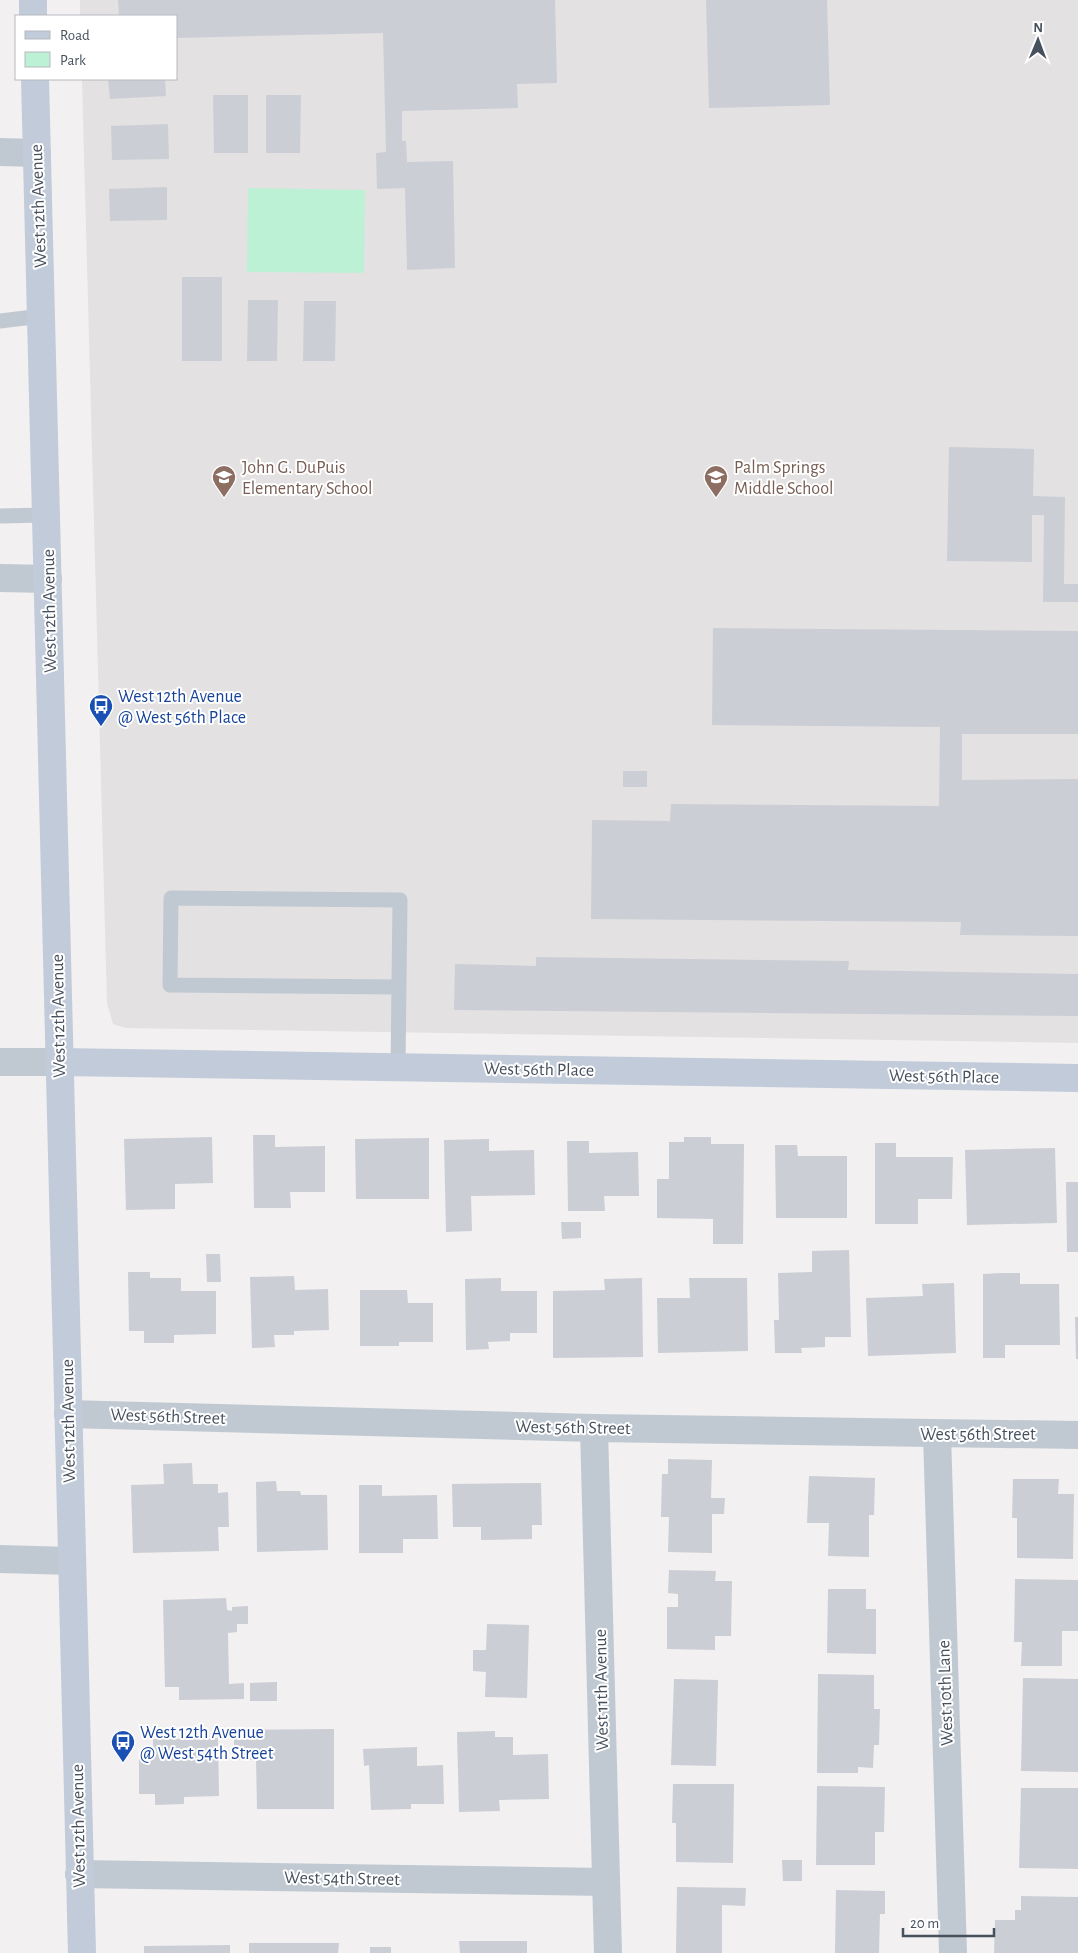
<svg xmlns="http://www.w3.org/2000/svg" width="1078" height="1953" font-family="'Alegreya Sans',sans-serif">
	<style>
		.education { fill: #e3e1e2 }
		.green { fill: #bdf1d5 }
		.building { fill: #ccced5 }
		.lines { fill: none; stroke-linecap: round; stroke-linejoin: round }
		.lane { stroke: #c0c9d2; stroke-width: 15 }
		.street { stroke: #c0c9d2; stroke-width: 28 }
		.secondary { stroke: #c2cbd9; stroke-width: 28 }
		.labels { text-anchor: middle; stroke-width: 4; stroke-linejoin: round; paint-order: stroke }
		.street-label { font-size: 18px; fill: #47515e; stroke: #fff }
		.education-label { font-size: 18px; fill: #785e54; stroke: #fff; text-anchor: start }
		.transit-label { font-size: 18px; fill: #164399; stroke: #fff; text-anchor: start }
	</style>
	<rect width="100%" height="100%" fill="#f2f0f0"/>
	<path class="education" d="M 80,0 L 1078,0 L 1078,1043 L 126,1028 L 113,1024 L 107,1003 L 82,79 L 176,79 L 176,16 L 80,16 Z"/>
	<path class="green" d="M 248,188 L 365,190 L 364,273 L 247,272 Z"/>
	<g class="building">
		<path d="M 118,0 L 555,0 L 557,83 L 517,84 L 518,108 L 402,111 L 402,141 L 406,141 L 407,162 L 453,161 L 455,268 L 407,270 L 405,188 L 377,189 L 376,153 L 386,152 L 383,33 L 176,38 L 176,16 L 119,16 Z"/>
		<path d="M 706,0 L 827,0 L 830,105 L 709,108 Z"/>
		<path d="M 108,79 L 165,79 L 166,96 L 110,99 Z"/>
		<path d="M 213,95 L 248,95 L 248,153 L 214,153 Z"/>
		<path d="M 266,95 L 301,95 L 300,153 L 266,153 Z"/>
		<path d="M 168,124 L 169,159 L 112,160 L 111,126 Z"/>
		<path d="M 167,187 L 167,220 L 110,221 L 109,189 Z"/>
		<rect x="182" y="277" width="40" height="84"/>
		<path d="M 248,300 L 278,300 L 277,361 L 247,361 Z"/>
		<path d="M 304,301 L 336,301 L 335,361 L 303,361 Z"/>
		<path d="M 949,447 L 1034,449 L 1033,496 L 1065,497 L 1064,584 L 1078,584 L 1078,602 L 1043,602 L 1044,515 L 1032,515 L 1032,562 L 947,561 Z"/>
		<path d="M 713,628 L 1078,631 L 1078,734 L 962,734 L 962,780 L 1078,779 L 1078,936 L 960,935 L 961,922 L 591,919 L 592,820 L 670,821 L 671,804 L 939,806 L 940,727 L 712,725 Z"/>
		<rect x="623" y="771" width="24" height="16"/>
		<path d="M 536,957 L 849,961 L 848,970 L 1078,974 L 1078,1016 L 454,1010 L 455,964 L 536,966 Z"/>
		<path d="M 253,1135 L 275,1135 L 275,1147 L 325,1146 L 325,1192 L 290,1192 L 291,1208 L 254,1208 Z"/>
		<path d="M 212,1137 L 213,1183 L 175,1184 L 175,1209 L 126,1210 L 124,1139 Z"/>
		<path d="M 684,1137 L 711,1137 L 711,1144 L 744,1144 L 743,1244 L 713,1244 L 713,1219 L 657,1218 L 657,1179 L 669,1179 L 669,1142 L 684,1142 Z"/>
		<path d="M 429,1138 L 429,1199 L 356,1199 L 355,1139 Z"/>
		<path d="M 489,1139 L 489,1151 L 534,1150 L 535,1195 L 471,1196 L 472,1231 L 446,1232 L 444,1140 Z"/>
		<path d="M 567,1141 L 589,1141 L 589,1153 L 638,1152 L 639,1196 L 604,1196 L 605,1211 L 568,1211 Z"/>
		<path d="M 875,1143 L 896,1143 L 896,1157 L 953,1157 L 952,1199 L 918,1199 L 918,1224 L 875,1224 Z"/>
		<path d="M 775,1145 L 797,1145 L 798,1156 L 847,1156 L 847,1218 L 776,1218 Z"/>
		<path d="M 1055,1148 L 1057,1223 L 967,1225 L 965,1150 Z"/>
		<path d="M 1066,1182 L 1078,1182 L 1078,1252 L 1067,1252 Z"/>
		<path d="M 561,1222 L 581,1222 L 581,1238 L 562,1239 Z"/>
		<path d="M 849,1250 L 851,1337 L 825,1337 L 825,1347 L 801,1348 L 802,1353 L 775,1353 L 774,1320 L 779,1320 L 778,1273 L 812,1272 L 812,1251 Z"/>
		<path d="M 206,1254 L 220,1254 L 221,1282 L 207,1282 Z"/>
		<path d="M 128,1272 L 150,1272 L 150,1278 L 181,1278 L 181,1291 L 216,1291 L 216,1334 L 174,1335 L 174,1343 L 144,1343 L 144,1331 L 129,1331 Z"/>
		<path d="M 1001,1273 L 1020,1273 L 1020,1284 L 1059,1284 L 1060,1345 L 1005,1345 L 1005,1358 L 983,1358 L 983,1274 Z"/>
		<path d="M 294,1276 L 295,1290 L 328,1289 L 329,1330 L 294,1331 L 294,1335 L 274,1335 L 275,1347 L 252,1348 L 250,1277 Z"/>
		<path d="M 501,1278 L 501,1291 L 537,1291 L 537,1333 L 510,1333 L 510,1341 L 488,1342 L 489,1349 L 466,1350 L 465,1279 Z"/>
		<path d="M 642,1278 L 643,1357 L 553,1358 L 553,1291 L 605,1290 L 604,1279 Z"/>
		<path d="M 689,1278 L 747,1278 L 748,1351 L 658,1353 L 657,1298 L 690,1298 Z"/>
		<path d="M 954,1283 L 956,1353 L 868,1356 L 866,1298 L 923,1296 L 922,1284 Z"/>
		<path d="M 360,1290 L 407,1290 L 408,1303 L 433,1303 L 433,1342 L 399,1342 L 399,1346 L 360,1346 Z"/>
		<path d="M 1075,1317 L 1078,1317 L 1078,1359 L 1076,1359 Z"/>
		<path d="M 668,1459 L 712,1460 L 711,1498 L 725,1498 L 724,1514 L 712,1514 L 712,1553 L 668,1552 L 669,1517 L 661,1517 L 662,1474 L 668,1474 Z"/>
		<path d="M 192,1463 L 193,1484 L 218,1484 L 218,1493 L 228,1492 L 229,1527 L 218,1527 L 219,1551 L 133,1553 L 131,1485 L 164,1484 L 163,1464 Z"/>
		<path d="M 809,1476 L 875,1478 L 874,1515 L 869,1515 L 869,1557 L 828,1556 L 829,1523 L 807,1523 Z"/>
		<path d="M 1013,1479 L 1059,1479 L 1058,1494 L 1074,1494 L 1073,1559 L 1017,1558 L 1017,1518 L 1012,1518 Z"/>
		<path d="M 276,1481 L 277,1491 L 300,1491 L 301,1495 L 327,1495 L 328,1550 L 257,1552 L 256,1482 Z"/>
		<path d="M 541,1483 L 542,1525 L 532,1525 L 532,1539 L 481,1540 L 481,1527 L 453,1527 L 452,1484 Z"/>
		<path d="M 359,1485 L 382,1485 L 382,1496 L 437,1495 L 438,1539 L 403,1539 L 403,1553 L 359,1553 Z"/>
		<path d="M 669,1570 L 716,1571 L 715,1581 L 732,1581 L 731,1636 L 715,1636 L 715,1650 L 667,1649 L 667,1607 L 678,1607 L 678,1594 L 668,1593 Z"/>
		<path d="M 1015,1579 L 1078,1580 L 1078,1631 L 1062,1631 L 1062,1666 L 1021,1666 L 1022,1642 L 1014,1642 Z"/>
		<path d="M 828,1589 L 866,1589 L 866,1609 L 876,1609 L 876,1654 L 827,1653 Z"/>
		<path d="M 226,1598 L 227,1610 L 232,1611 L 232,1607 L 248,1606 L 248,1624 L 237,1624 L 237,1632 L 228,1633 L 229,1684 L 244,1683 L 244,1699 L 179,1700 L 179,1687 L 165,1687 L 163,1600 Z"/>
		<path d="M 487,1624 L 529,1625 L 527,1698 L 485,1697 L 486,1672 L 473,1671 L 473,1650 L 486,1650 Z"/>
		<path d="M 818,1674 L 874,1675 L 874,1709 L 880,1709 L 879,1745 L 874,1745 L 873,1768 L 858,1767 L 858,1773 L 817,1773 Z"/>
		<path d="M 1023,1678 L 1078,1679 L 1078,1772 L 1021,1771 Z"/>
		<path d="M 674,1679 L 718,1680 L 716,1766 L 671,1765 Z"/>
		<path d="M 277,1682 L 277,1701 L 250,1701 L 250,1683 Z"/>
		<path d="M 334,1729 L 334,1809 L 257,1809 L 256,1760 L 234,1760 L 234,1730 Z"/>
		<path d="M 495,1731 L 495,1737 L 513,1737 L 513,1755 L 548,1754 L 549,1799 L 499,1800 L 500,1811 L 459,1812 L 457,1732 Z"/>
		<path d="M 218,1738 L 219,1796 L 184,1797 L 184,1804 L 155,1805 L 155,1794 L 139,1794 L 139,1756 L 153,1755 L 153,1739 Z"/>
		<path d="M 417,1747 L 417,1766 L 443,1765 L 444,1804 L 411,1804 L 411,1809 L 371,1810 L 369,1765 L 364,1766 L 363,1749 Z"/>
		<path d="M 673,1784 L 734,1784 L 733,1863 L 676,1862 L 676,1823 L 672,1823 Z"/>
		<path d="M 817,1786 L 885,1787 L 884,1832 L 875,1832 L 875,1865 L 816,1865 Z"/>
		<path d="M 1021,1788 L 1078,1788 L 1078,1869 L 1019,1868 Z"/>
		<path d="M 782,1860 L 802,1860 L 802,1881 L 783,1881 Z"/>
		<path d="M 677,1887 L 746,1888 L 745,1906 L 722,1905 L 722,1953 L 676,1953 Z"/>
		<path d="M 836,1890 L 885,1891 L 885,1914 L 880,1914 L 879,1953 L 835,1953 Z"/>
		<path d="M 1021,1896 L 1078,1897 L 1078,1953 L 994,1953 L 995,1920 L 1015,1920 L 1015,1910 L 1021,1910 Z"/>
		<path d="M 459,1941 L 527,1941 L 527,1953 L 460,1953 Z"/>
		<path d="M 249,1943 L 339,1943 L 338,1953 L 249,1953 Z"/>
		<path d="M 230,1945 L 230,1953 L 144,1953 L 144,1946 Z"/>
		<rect x="370" y="1947" width="21" height="6"/>
	</g>
	<g class="lines">
		<g class="lane">
			<path d="M 0,321 L 41,316"/>
			<path d="M 0,516 L 46,515"/>
			<path d="M 398,1067 L 400,900 L 171,898 L 170,985 L 399,987"/>
		</g>
		<g class="street">
			<path d="M 0,152 L 37,153"/>
			<path d="M 0,578 L 48,579"/>
			<path d="M 0,1062 L 59,1062"/>
			<path d="M 68,1414 L 594,1428 L 1078,1435"/>
			<path d="M 594,1428 L 608,1953"/>
			<path d="M 937,1434 L 953,1953"/>
			<path d="M 0,1559 L 72,1561"/>
			<path d="M 79,1874 L 606,1882"/>
		</g>
		<g class="secondary">
			<path d="M 33,0 L 33,16"/>
			<path d="M 35,79 L 82,1953"/>
			<path d="M 59,1062 L 1078,1078"/>
		</g>
	</g>
	<defs>
		<g id="school-pin" transform="scale(1.25)"><path d="M0 17L-7.5 6A9.5 9.5 0 1 1 7.5 6Z" fill="#8d6e63" stroke="#fff"/><path d="M0-5L7-2L0 1L-7-2ZM-4 1L0 2.5L4 1V4Q0 6-4 4Z" fill="#fff"/></g>
		<g id="bus-pin" transform="scale(1.25)"><path d="M0 17L-7.5 6A9.5 9.5 0 1 1 7.5 6Z" fill="#1a4fb4" stroke="#fff"/><path d="M-5-6H5V4H4V6H2V4H-2V6H-4V4H-5ZM-3.5-4V0h7V-4ZM-3.5 1.2v1.5H-2V1.2ZM2 1.2v1.5H3.5V1.2Z" fill="#fff"/></g>
	</defs>
	<g fill-rule="evenodd">
		<use href="#school-pin" x="224" y="477"/>
		<use href="#school-pin" x="716" y="477"/>
		<use href="#bus-pin" x="101" y="706"/>
		<use href="#bus-pin" x="123" y="1742"/>
	</g>
	<g class="labels">
		<g class="street-label">
			<text transform="translate(38 206) rotate(-92)" y="6">West 12th Avenue</text>
			<text transform="translate(49 611) rotate(-91)" y="6">West 12th Avenue</text>
			<text transform="translate(58 1016) rotate(-91)" y="6">West 12th Avenue</text>
			<text transform="translate(539 1069) rotate(1)" y="6">West 56th Place</text>
			<text transform="translate(944 1076) rotate(1)" y="6">West 56th Place</text>
			<text transform="translate(168 1416) rotate(2)" y="6">West 56th Street</text>
			<text transform="translate(68 1421) rotate(-91)" y="6">West 12th Avenue</text>
			<text transform="translate(573 1427) rotate(1)" y="6">West 56th Street</text>
			<text x="978" y="1440">West 56th Street</text>
			<text transform="translate(601 1690) rotate(-91)" y="6">West 11th Avenue</text>
			<text transform="translate(945 1693) rotate(-92)" y="6">West 10th Lane</text>
			<text transform="translate(78 1826) rotate(-91)" y="6">West 12th Avenue</text>
			<text transform="translate(342 1878) rotate(1)" y="6">West 54th Street</text>
		</g>
		<g class="education-label">
			<text x="242" y="473">John G. DuPuis<tspan x="242" dy="21">Elementary School</tspan></text>
			<text x="734" y="473">Palm Springs<tspan x="734" dy="21">Middle School</tspan></text>
		</g>
		<g class="transit-label">
			<text x="118" y="702">West 12th Avenue<tspan x="118" dy="21">@ West 56th Place</tspan></text>
			<text x="140" y="1738">West 12th Avenue<tspan x="140" dy="21">@ West 54th Street</tspan></text>
		</g>
	</g>
	<rect x="15" y="15" width="162" height="65" fill="#ffffff" stroke="#b5b9bf"/>
	<rect x="25" y="31" width="25" height="8" fill="#c2cbd9" stroke="#b5b9bf"/>
	<text x="60" y="40" font-size="15" fill="#47515e">Road</text>
	<rect x="25" y="52" width="25" height="15" fill="#bdf1d5" stroke="#b5b9bf"/>
	<text x="60" y="65" font-size="15" fill="#47515e">Park</text>
	<g transform="translate(1038 40) rotate(1)" stroke="#ffffff" stroke-width="4" paint-order="stroke">
	<path d="M0-4L9 19L0 12L-9 19Z" fill="#47515e"/>
	<text y="-8" font-size="14" font-weight="bold" text-anchor="middle" fill="#47515e">N</text>
	</g>
	<path d="M903 1928v8h91v-8" fill="none" stroke="#47515e" stroke-width="2.5"/>
	<text x="910" y="1928" font-size="15" fill="#47515e" stroke="#ffffff" stroke-width="4" paint-order="stroke">20 m</text>
</svg>
